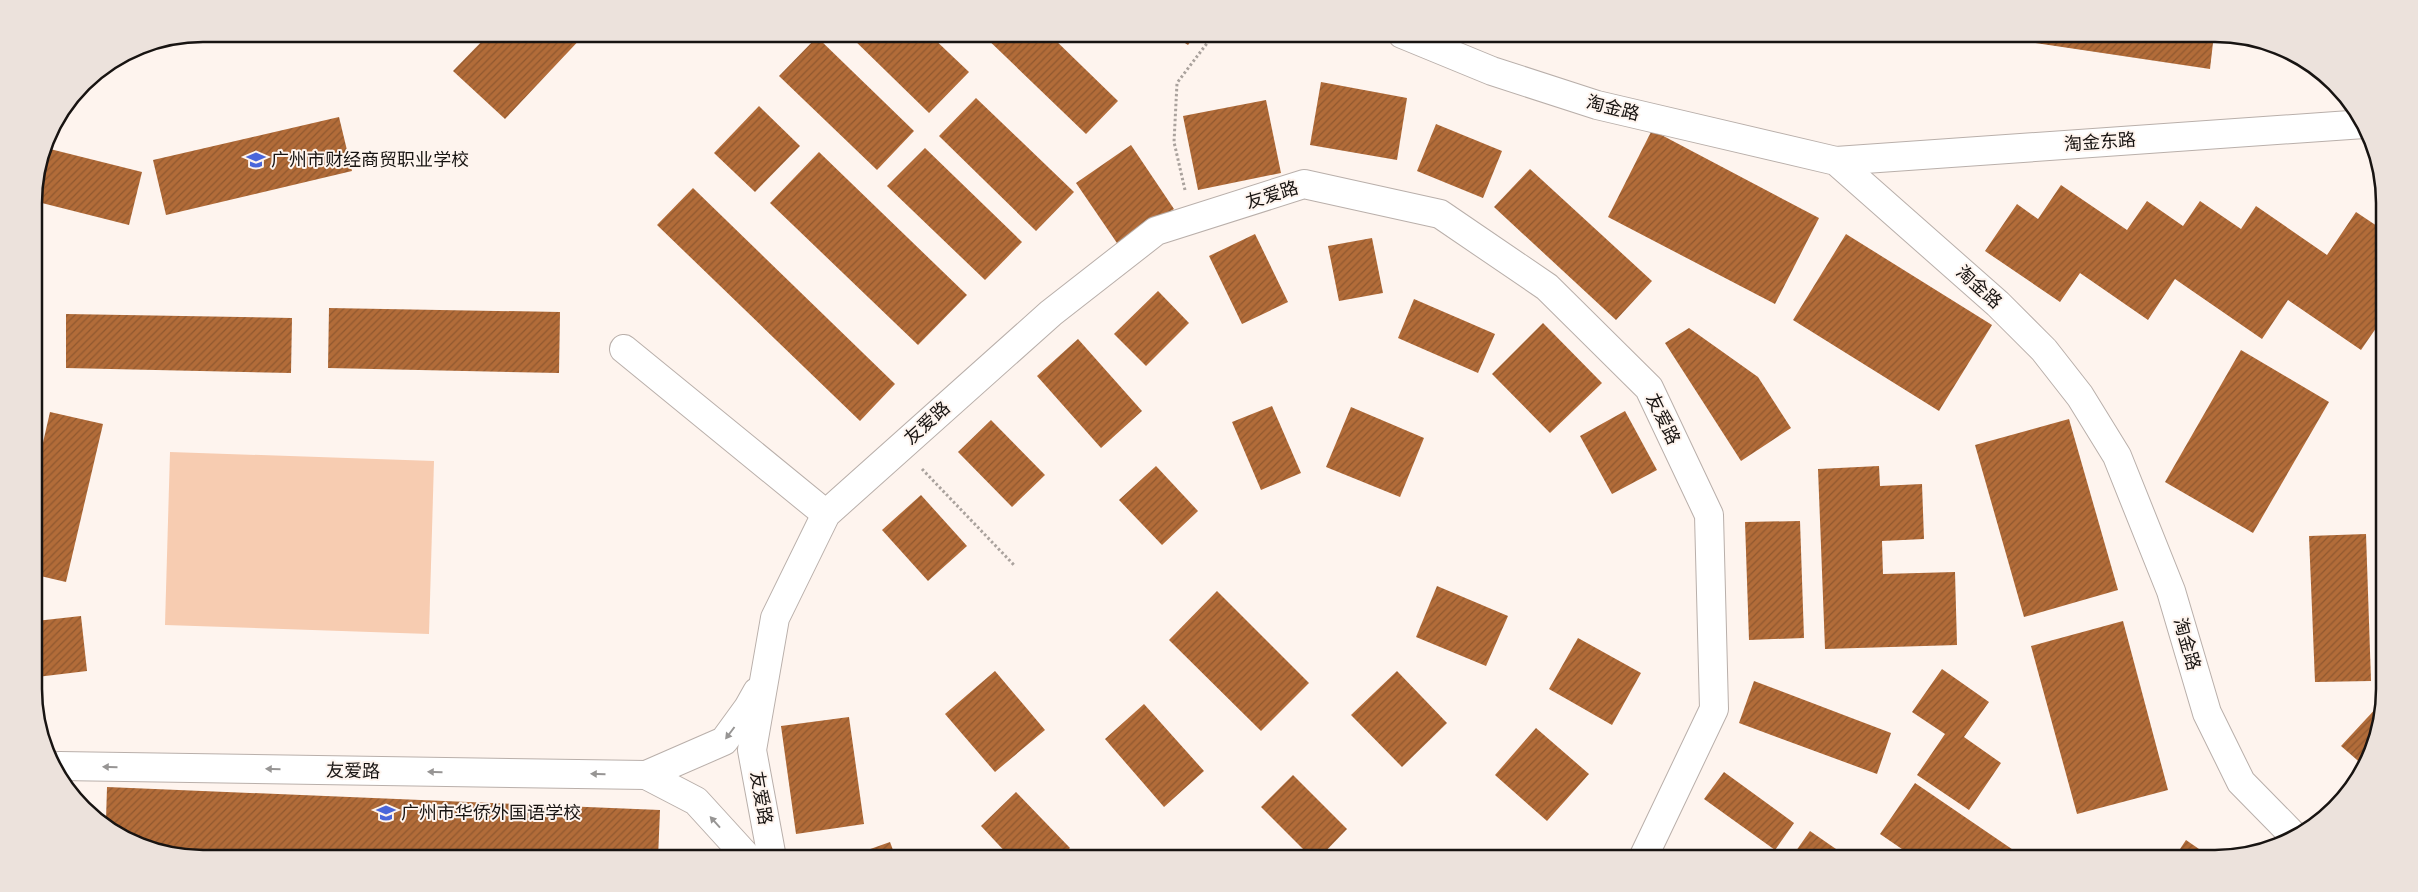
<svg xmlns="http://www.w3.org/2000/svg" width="2418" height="892" font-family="Inter,'Noto Sans SC',sans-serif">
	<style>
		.pitch { fill: #f7ccb1 }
		.building { fill: url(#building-hatch) }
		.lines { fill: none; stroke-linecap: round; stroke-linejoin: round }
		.minor-casing { stroke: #b9afaa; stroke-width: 30 }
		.path { stroke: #aaa29d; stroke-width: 3; stroke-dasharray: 2.5 2.5; stroke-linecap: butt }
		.minor { stroke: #fff; stroke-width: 28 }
		.oneway { fill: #979594 }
		.labels { text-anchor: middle; stroke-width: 4; stroke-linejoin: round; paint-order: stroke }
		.street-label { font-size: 18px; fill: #181412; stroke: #fef4ee }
		.poi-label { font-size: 18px; fill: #181412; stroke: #fef4ee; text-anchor: start }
		.rim { fill: none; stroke: #181412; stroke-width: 2.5 }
	</style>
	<defs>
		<pattern id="building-hatch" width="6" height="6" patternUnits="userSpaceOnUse" patternTransform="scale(1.25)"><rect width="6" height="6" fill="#b26c39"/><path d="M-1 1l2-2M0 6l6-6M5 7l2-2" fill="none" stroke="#90582f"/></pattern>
	</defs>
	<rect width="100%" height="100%" fill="#fef4ee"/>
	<path class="pitch" d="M 170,452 L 434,461 L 429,634 L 165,625 Z"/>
	<g class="building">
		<path d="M 489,34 L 585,34 L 505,119 L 453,71 Z"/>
		<path d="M 848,34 L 929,34 L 969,72 L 929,113 Z"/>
		<path d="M 982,34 L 1049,34 L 1118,101 L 1086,134 Z"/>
		<path d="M 1171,34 L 1196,34 L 1188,45 Z"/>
		<path d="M 1974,34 L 2214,34 L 2210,69 Z"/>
		<path d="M 817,37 L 914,131 L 877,170 L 779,76 Z"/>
		<path d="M 1321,82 L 1407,98 L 1397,160 L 1310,145 Z"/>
		<path d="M 976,98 L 1074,192 L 1036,231 L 939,136 Z"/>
		<path d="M 1266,100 L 1281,173 L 1198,190 L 1183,116 Z"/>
		<path d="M 759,106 L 800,146 L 755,192 L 714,153 Z"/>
		<path d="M 339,117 L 352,171 L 166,215 L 153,160 Z"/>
		<path d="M 1436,124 L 1502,151 L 1483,198 L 1417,171 Z"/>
		<path d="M 1652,130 L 1819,218 L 1775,304 L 1608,217 Z"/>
		<path d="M 1131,145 L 1174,209 L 1119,246 L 1076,183 Z"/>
		<path d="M 46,148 L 142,172 L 129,225 L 34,201 L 34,192 Z"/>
		<path d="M 925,148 L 1022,242 L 985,280 L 887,186 Z"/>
		<path d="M 819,152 L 967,295 L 918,345 L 770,203 Z"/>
		<path d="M 1530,169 L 1652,281 L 1616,320 L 1494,207 Z"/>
		<path d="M 2061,185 L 2127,230 L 2147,201 L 2183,226 L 2200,201 L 2241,229 L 2256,206 L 2327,255 L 2356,212 L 2383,230 L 2383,318 L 2361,350 L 2288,300 L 2262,339 L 2175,279 L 2148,320 L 2080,273 L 2060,302 L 1985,251 L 2017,204 L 2038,219 Z"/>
		<path d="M 693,188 L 895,384 L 860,421 L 657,225 Z"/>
		<path d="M 1255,234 L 1288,302 L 1242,324 L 1209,256 Z"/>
		<path d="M 1846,234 L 1992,325 L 1939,411 L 1793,320 Z"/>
		<path d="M 1372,238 L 1383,293 L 1339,301 L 1328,246 Z"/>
		<path d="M 1158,291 L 1189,323 L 1146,366 L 1114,334 Z"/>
		<path d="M 1414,299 L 1495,334 L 1478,373 L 1398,338 Z"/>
		<path d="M 329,308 L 560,312 L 559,373 L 328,368 Z"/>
		<path d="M 66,314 L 292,318 L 291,373 L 66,368 Z"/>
		<path d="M 35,316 L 42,318 L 35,340 Z"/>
		<path d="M 1543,323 L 1602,383 L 1550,433 L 1492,374 Z"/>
		<path d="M 1689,328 L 1758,377 L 1791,428 L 1741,461 L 1665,343 Z"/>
		<path d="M 1078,339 L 1142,411 L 1101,448 L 1037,376 Z"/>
		<path d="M 2241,350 L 2329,402 L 2253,533 L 2165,482 Z"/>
		<path d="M 1272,406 L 1301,473 L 1261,490 L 1232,422 Z"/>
		<path d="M 1351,407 L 1424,438 L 1400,497 L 1326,467 Z"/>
		<path d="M 1625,411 L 1657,470 L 1612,494 L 1580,436 Z"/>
		<path d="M 50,412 L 103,424 L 66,582 L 36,575 L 36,473 Z"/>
		<path d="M 2069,419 L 2118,590 L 2024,617 L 1975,445 Z"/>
		<path d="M 991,420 L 1045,475 L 1012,507 L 958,452 Z"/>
		<path d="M 1156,466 L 1198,511 L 1162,545 L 1119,500 Z"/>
		<path d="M 1879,466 L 1880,486 L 1922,484 L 1924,539 L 1882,541 L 1883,574 L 1955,572 L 1957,645 L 1825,649 L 1818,469 Z"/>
		<path d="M 921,495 L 967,546 L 928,581 L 882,530 Z"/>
		<path d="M 1800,521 L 1804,638 L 1749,640 L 1745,522 Z"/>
		<path d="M 2366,534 L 2371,681 L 2315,682 L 2309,536 Z"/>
		<path d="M 1437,586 L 1508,616 L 1486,666 L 1416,637 Z"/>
		<path d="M 1217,591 L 1309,683 L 1261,731 L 1169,640 Z"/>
		<path d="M 81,616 L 87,671 L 37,677 L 36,621 Z"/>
		<path d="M 2123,621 L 2168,790 L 2077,814 L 2031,646 Z"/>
		<path d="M 1578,638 L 1641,673 L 1612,725 L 1549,689 Z"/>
		<path d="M 1942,669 L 1989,702 L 1964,737 L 2001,763 L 1969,810 L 1917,775 L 1945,734 L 1912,712 Z"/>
		<path d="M 995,671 L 1045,730 L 995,772 L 945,714 Z"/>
		<path d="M 1397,671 L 1447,723 L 1402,767 L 1351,715 Z"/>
		<path d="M 1754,681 L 1891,733 L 1877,774 L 1739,723 Z"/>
		<path d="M 1144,704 L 1204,771 L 1164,807 L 1105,739 Z"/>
		<path d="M 2379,705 L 2381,707 L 2375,743 L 2364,766 L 2341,746 Z"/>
		<path d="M 849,717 L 864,824 L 796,834 L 781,726 Z"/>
		<path d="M 1536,728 L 1589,774 L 1547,821 L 1495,775 Z"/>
		<path d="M 1724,772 L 1794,823 L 1775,850 L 1704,799 Z"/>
		<path d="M 1293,775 L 1347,829 L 1319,858 L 1312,858 L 1261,807 Z"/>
		<path d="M 1915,783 L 2025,858 L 1915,858 L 1880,834 Z"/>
		<path d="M 107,787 L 660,810 L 658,858 L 204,858 L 149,849 L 106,820 Z"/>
		<path d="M 1016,792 L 1070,848 L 1060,858 L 1011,858 L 981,826 Z"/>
		<path d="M 1810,831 L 1849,858 L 1791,858 Z"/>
		<path d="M 2186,840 L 2212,858 L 2174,858 Z"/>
		<path d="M 890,842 L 896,858 L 845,858 Z"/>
		<path d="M 1423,849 L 1432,858 L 1414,858 Z"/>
	</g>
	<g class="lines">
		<g class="minor-casing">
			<g id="minor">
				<path d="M 1402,34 L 1492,71 L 1597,105 L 1836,161 L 1998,304 L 2044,350 L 2080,396 L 2117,456 L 2171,591 L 2207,713 L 2241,782 L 2294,836"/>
				<path d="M 1836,161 L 2364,124"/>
				<path d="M 624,349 L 826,514"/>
				<path d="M 59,766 L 646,775 L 724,741 L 748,708 L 757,692"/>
				<path d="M 646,775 L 696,801 L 748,858"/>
				<path d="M 772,858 L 752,750 L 775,618 L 826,514 L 1051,313 L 1156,231 L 1304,184 L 1440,214 L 1547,287 L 1649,388 L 1709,515 L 1714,709 L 1643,858"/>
			</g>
		</g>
		<g class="path">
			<path d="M 1185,190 L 1174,142 L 1177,83 L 1214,34"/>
			<path d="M 922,469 L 1014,565"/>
		</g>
		<use href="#minor" class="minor"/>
	</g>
	<defs><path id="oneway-solid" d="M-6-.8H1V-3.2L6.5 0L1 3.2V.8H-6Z" transform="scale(1.25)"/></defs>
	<g class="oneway">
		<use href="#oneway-solid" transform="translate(730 733) rotate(127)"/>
		<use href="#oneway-solid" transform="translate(110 767) rotate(-179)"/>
		<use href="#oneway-solid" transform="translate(273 769) rotate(-179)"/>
		<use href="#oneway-solid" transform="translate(435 772) rotate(-179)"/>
		<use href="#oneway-solid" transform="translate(598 774) rotate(-179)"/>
		<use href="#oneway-solid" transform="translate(715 822) rotate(-132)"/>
	</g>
	<defs>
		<g id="school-bare" transform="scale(1.5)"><path d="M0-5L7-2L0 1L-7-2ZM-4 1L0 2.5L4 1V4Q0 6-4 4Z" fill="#4a66da" stroke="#fef4ee" stroke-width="2.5" paint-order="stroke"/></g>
	</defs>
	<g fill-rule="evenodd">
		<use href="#school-bare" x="256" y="160"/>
		<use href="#school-bare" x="386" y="813"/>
	</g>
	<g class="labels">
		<g class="street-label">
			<text transform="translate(1613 108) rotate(14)" y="6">淘金路</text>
			<text transform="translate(2100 142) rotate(-4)" y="6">淘金东路</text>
			<text transform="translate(1272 195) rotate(-17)" y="6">友爱路</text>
			<text transform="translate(1979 287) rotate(42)" y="6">淘金路</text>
			<text transform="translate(1663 419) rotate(64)" y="6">友爱路</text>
			<text transform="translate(927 423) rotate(-42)" y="6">友爱路</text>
			<text transform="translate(2187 644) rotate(74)" y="6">淘金路</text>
			<text transform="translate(353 771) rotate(1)" y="6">友爱路</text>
			<text transform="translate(761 798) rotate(80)" y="6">友爱路</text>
		</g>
		<g class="poi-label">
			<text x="271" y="166">广州市财经商贸职业学校</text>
			<text x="401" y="819">广州市华侨外国语学校</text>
		</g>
	</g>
	<path d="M0 0H2418V892H0ZM203 42H2215A161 161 0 0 1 2376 203V689A161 161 0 0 1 2215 850H203A161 161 0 0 1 42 689V203A161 161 0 0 1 203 42Z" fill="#ece2dc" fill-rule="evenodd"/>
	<path class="rim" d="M203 42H2215A161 161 0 0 1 2376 203V689A161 161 0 0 1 2215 850H203A161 161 0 0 1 42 689V203A161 161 0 0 1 203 42Z"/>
</svg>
